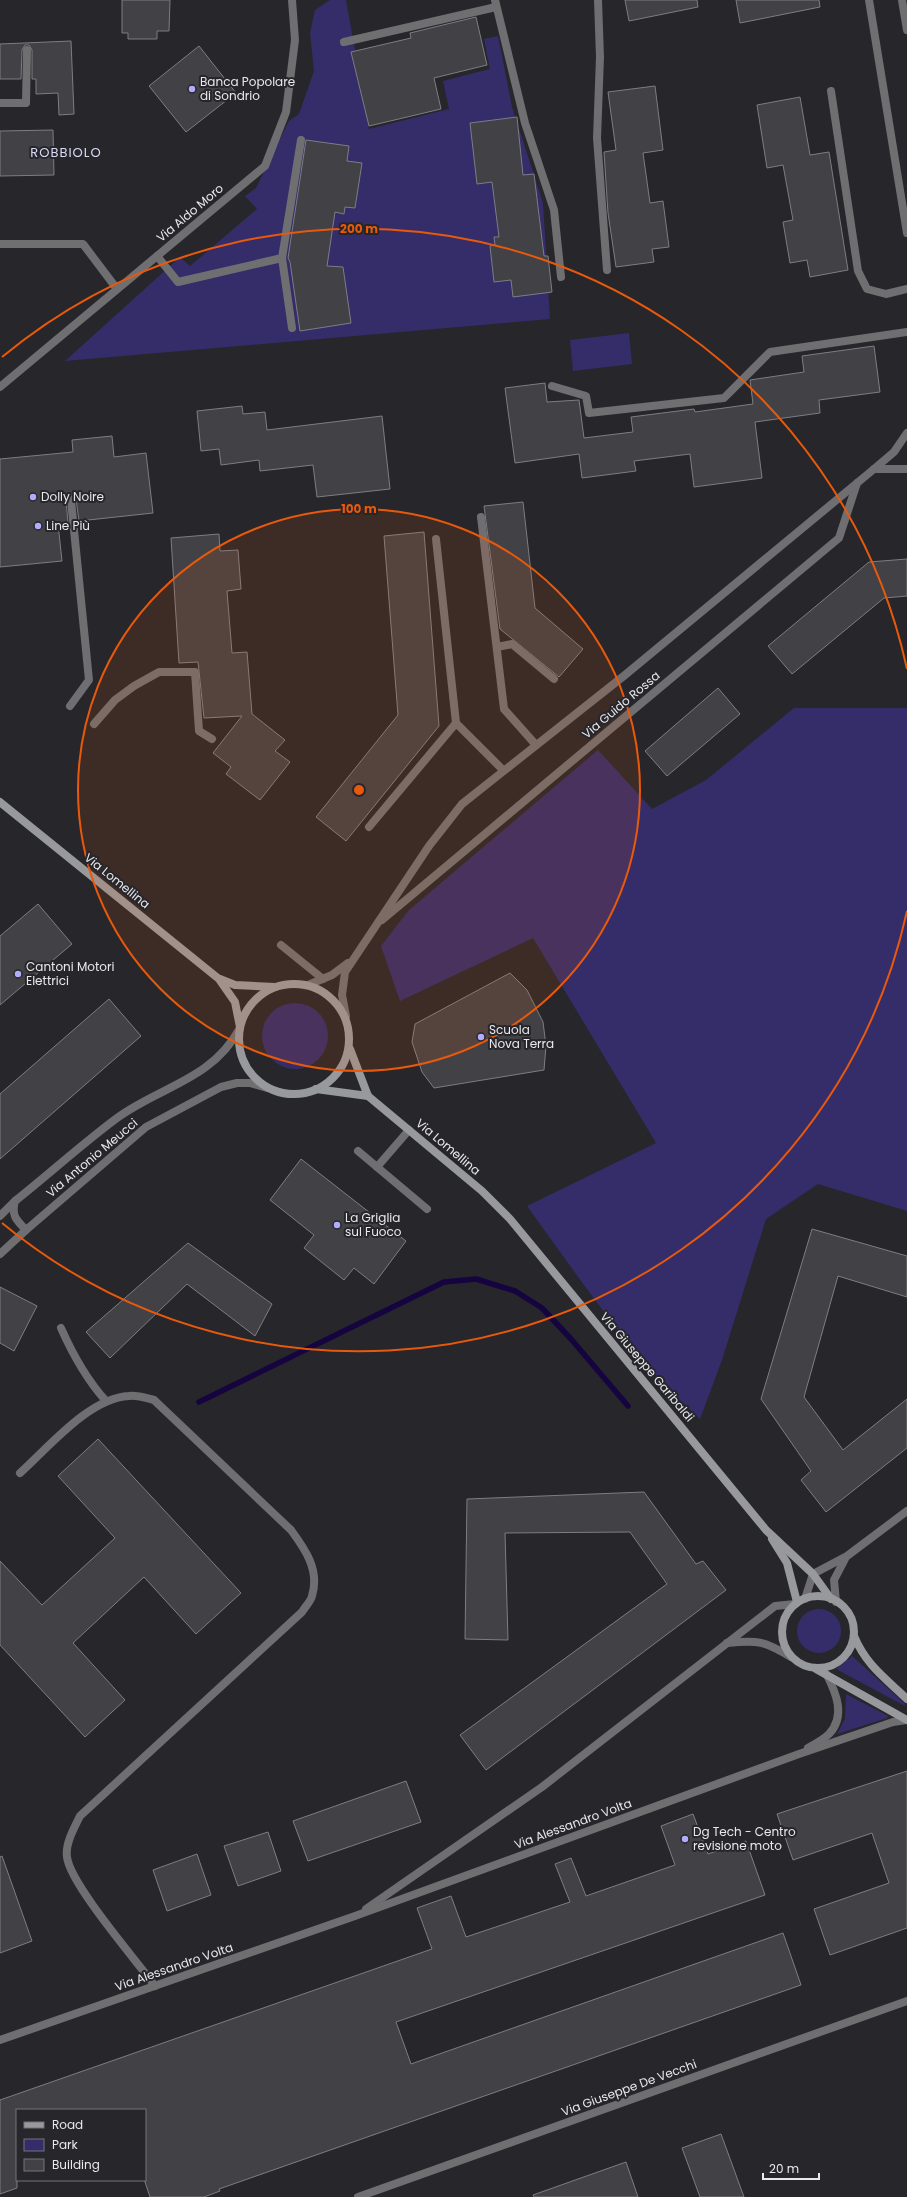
<svg xmlns="http://www.w3.org/2000/svg" width="907" height="2197" font-family="Poppins,sans-serif">
	<style>
		.green { fill: #352d6a }
		.lines { fill: none; stroke-linecap: round; stroke-linejoin: round }
		.stream { stroke: #150440; stroke-width: 5.5 }
		.building { fill: #414146; stroke: #7d7d83 }
		.lane { stroke: #6f6f72; stroke-width: 8 }
		.street { stroke: #6f6f72; stroke-width: 8 }
		.secondary { stroke: #98999d; stroke-width: 8 }
		.ring { fill: none; stroke: #e8590c; stroke-width: 2 }
		.poi-dot { fill: #b1adfa; stroke: #26262b; stroke-width: 1.5 }
		.labels { text-anchor: middle; stroke-width: 4; stroke-linejoin: round; paint-order: stroke }
		.poi-label { font-size: 12px; fill: #e9e9ec; stroke: #26262b; text-anchor: start }
		.street-label { font-size: 12px; fill: #e9e9ec; stroke: #26262b }
		.neighbourhood-label { font-size: 13px; letter-spacing: 1px; fill: #d9d9f6; stroke: #26262b }
		.centre { fill: #e8590c; stroke: #26262b; stroke-width: 2 }
		.ring-label { font-size: 12px; text-anchor: middle; font-weight: bold; fill: #e8590c; stroke: #26262b; stroke-width: 4; stroke-linejoin: round; paint-order: stroke }
	</style>
	<rect width="100%" height="100%" fill="#26262b"/>
	<g class="green">
		<path d="M 330,0 L 346,0 L 369,129 L 449,109 L 443,81 L 490,69 L 484,39 L 498,36 L 512,107 L 543,203 L 550,319 L 65,361 L 180,257 L 190,266 L 257,209 L 245,196 L 256,188 L 289,121 L 299,114 L 314,71 L 310,33 L 315,10 Z"/>
		<path d="M 629,333 L 632,364 L 573,371 L 570,340 Z"/>
		<path d="M 794,708 L 907,708 L 907,1211 L 818,1184 L 766,1219 L 722,1360 L 700,1419 C 632,1358 581,1280 527,1206 L 656,1143 L 533,938 L 400,1001 L 381,946 L 409,910 L 598,750 L 652,809 L 706,780 Z"/>
		<circle cx="295" cy="1036" r="33"/>
		<circle cx="819" cy="1631" r="22"/>
		<path d="M 852,1656 L 905,1704 L 905,1706 L 836,1669 Z"/>
		<path d="M 846,1694 L 888,1716 L 887,1718 L 837,1734 L 845,1719 Z"/>
	</g>
	<g class="lines">
		<path class="stream" d="M 199,1402 L 444,1282 L 476,1279 L 515,1291 L 542,1308 L 571,1339 L 628,1406"/>
	</g>
	<g class="building">
		<path d="M 122,0 L 170,0 L 169,31 L 157,31 L 157,39 L 128,39 L 128,33 L 122,33 Z"/>
		<path d="M 625,0 L 697,0 L 698,7 L 629,21 Z"/>
		<path d="M 736,0 L 819,0 L 820,7 L 740,23 Z"/>
		<path d="M 476,17 L 487,65 L 434,78 L 441,109 L 369,126 L 351,52 L 411,38 L 410,33 Z"/>
		<path d="M 71,41 L 74,114 L 59,115 L 58,93 L 36,94 L 36,79 L 32,79 L 32,50 L 29,45 L 25,45 L 22,50 L 21,79 L 0,79 L 0,44 Z"/>
		<path d="M 199,46 L 236,93 L 186,132 L 149,86 Z"/>
		<path d="M 655,86 L 663,150 L 643,153 L 650,203 L 663,201 L 669,247 L 652,249 L 654,262 L 616,267 L 608,213 L 604,152 L 616,150 L 608,92 Z"/>
		<path d="M 800,97 L 810,155 L 829,152 L 848,270 L 810,277 L 807,260 L 790,263 L 783,222 L 793,220 L 783,165 L 767,168 L 757,105 Z"/>
		<path d="M 517,117 L 523,175 L 534,174 L 544,256 L 548,256 L 552,292 L 513,297 L 511,280 L 494,282 L 490,246 L 495,245 L 494,237 L 499,237 L 492,182 L 477,184 L 470,123 Z"/>
		<path d="M 53,130 L 54,175 L 0,176 L 0,131 Z"/>
		<path d="M 306,140 L 349,146 L 347,161 L 362,163 L 355,208 L 345,207 L 344,214 L 335,212 L 327,266 L 343,267 L 351,323 L 300,331 L 290,262 L 288,258 Z"/>
		<path d="M 874,346 L 880,392 L 819,400 L 820,413 L 755,422 L 762,478 L 694,487 L 690,454 L 634,461 L 636,471 L 582,478 L 579,454 L 515,463 L 505,388 L 545,383 L 547,402 L 579,400 L 584,438 L 633,432 L 631,417 L 694,409 L 695,412 L 753,404 L 750,380 L 804,372 L 802,356 Z"/>
		<path d="M 242,406 L 243,414 L 265,412 L 267,430 L 382,416 L 390,489 L 317,497 L 313,465 L 260,471 L 259,460 L 221,465 L 219,449 L 201,451 L 197,411 Z"/>
		<path d="M 112,436 L 114,457 L 146,453 L 153,513 L 79,521 L 76,499 L 74,495 L 70,495 L 66,500 L 68,523 L 58,524 L 62,561 L 0,567 L 0,459 L 73,452 L 72,440 Z"/>
		<path d="M 523,502 L 535,608 L 583,649 L 559,677 L 500,629 L 484,506 Z"/>
		<path d="M 424,532 L 439,726 L 346,841 L 316,817 L 398,715 L 384,536 Z"/>
		<path d="M 219,534 L 220,551 L 238,550 L 241,589 L 227,591 L 232,653 L 247,652 L 252,714 L 285,740 L 275,751 L 290,762 L 260,800 L 226,774 L 231,767 L 213,753 L 242,716 L 204,718 L 198,662 L 179,663 L 171,538 Z"/>
		<path d="M 907,559 L 907,596 L 884,598 L 792,674 L 768,646 L 869,562 Z"/>
		<path d="M 718,688 L 740,714 L 667,776 L 645,751 Z"/>
		<path d="M 38,904 L 72,944 L 0,1005 L 0,936 Z"/>
		<path d="M 510,973 L 527,990 L 543,1022 L 546,1046 L 544,1070 L 434,1088 L 422,1072 L 412,1042 L 415,1024 Z"/>
		<path d="M 109,999 L 141,1036 L 0,1159 L 0,1094 Z"/>
		<path d="M 301,1159 L 406,1241 L 374,1284 L 354,1268 L 344,1280 L 304,1248 L 314,1235 L 270,1200 Z"/>
		<path d="M 812,1229 L 907,1256 L 907,1297 L 838,1276 L 804,1397 L 843,1450 L 907,1399 L 907,1448 L 826,1512 L 801,1480 L 811,1471 L 761,1399 Z"/>
		<path d="M 188,1243 L 272,1304 L 255,1336 L 187,1284 L 110,1358 L 86,1332 Z"/>
		<path d="M 0,1287 L 37,1306 L 14,1351 L 0,1343 Z"/>
		<path d="M 98,1439 L 241,1593 L 196,1634 L 144,1577 L 73,1643 L 125,1700 L 85,1737 L 0,1645 L 0,1561 L 42,1605 L 115,1538 L 58,1476 Z"/>
		<path d="M 644,1492 L 696,1564 L 703,1561 L 726,1590 L 486,1770 L 460,1735 L 667,1584 L 630,1532 L 505,1533 L 508,1640 L 465,1639 L 467,1499 Z"/>
		<path d="M 907,1771 L 907,1928 L 830,1955 L 814,1909 L 889,1883 L 872,1833 L 793,1860 L 777,1814 Z"/>
		<path d="M 406,1781 L 421,1822 L 308,1861 L 293,1821 Z"/>
		<path d="M 693,1814 L 708,1854 L 746,1841 L 765,1895 L 396,2022 L 411,2064 L 783,1933 L 801,1985 L 219,2189 L 220,2191 L 204,2197 L 150,2197 L 145,2182 L 145,2110 L 17,2110 L 17,2188 L 0,2194 L 0,2100 L 432,1949 L 417,1908 L 451,1896 L 466,1937 L 570,1902 L 555,1864 L 571,1858 L 586,1896 L 675,1865 L 661,1826 Z"/>
		<path d="M 268,1832 L 281,1871 L 238,1886 L 224,1846 Z"/>
		<path d="M 197,1854 L 211,1895 L 167,1911 L 153,1870 Z"/>
		<path d="M 2,1856 L 32,1941 L 0,1953 L 0,1857 Z"/>
		<path d="M 721,2134 L 744,2197 L 700,2197 L 682,2148 Z"/>
		<path d="M 626,2162 L 638,2197 L 534,2197 L 533,2195 Z"/>
	</g>
	<g class="lines">
		<g class="lane">
			<path d="M 495,0 L 525,123 L 554,210 L 561,277"/>
			<path d="M 598,0 L 600,57 L 597,138 L 607,270"/>
			<path d="M 344,42 L 496,7"/>
			<path d="M 831,91 L 858,271 L 867,289 L 886,294 L 907,289"/>
			<path d="M 0,103 L 26,103 L 27,50"/>
			<path d="M 0,244 L 83,244 L 117,289"/>
			<path d="M 157,256 L 178,282 L 282,258 L 292,328"/>
			<path d="M 282,258 L 301,140"/>
			<path d="M 552,386 L 586,396 L 589,413 L 724,398 L 770,352 L 907,332"/>
			<path d="M 481,517 L 504,709 L 536,745"/>
			<path d="M 436,539 L 456,723"/>
			<path d="M 497,647 L 512,644 L 554,679"/>
			<path d="M 70,706 L 89,680 L 71,500"/>
			<path d="M 94,724 L 115,700 L 134,686 L 159,672 L 195,672 L 199,731 L 212,739"/>
			<path d="M 369,827 L 456,723 L 503,770"/>
			<path d="M 281,945 L 323,979"/>
			<path d="M 409,1130 L 377,1167 L 427,1209"/>
			<path d="M 358,1151 L 377,1167"/>
			<path d="M 61,1328 C 73,1355 86,1379 106,1401"/>
			<path d="M 20,1473 C 49,1447 89,1398 129,1396 C 137,1395 146,1398 154,1400 L 291,1530 C 305,1549 320,1570 312,1596 C 311,1601 305,1607 302,1612 L 80,1816 C 74,1828 65,1844 67,1857 C 70,1884 136,1960 155,1986"/>
		</g>
		<g class="street">
			<path d="M 869,0 L 907,233"/>
			<path d="M 902,0 L 907,30"/>
			<path d="M 0,387 L 265,166 L 286,112 L 295,40 L 292,0"/>
			<path d="M 874,469 L 907,469"/>
			<path d="M 382,920 L 839,538 L 857,483"/>
			<path d="M 308,985 L 332,975 L 348,963"/>
			<path d="M 346,1016 L 342,995 L 345,972 L 429,846 L 462,804 L 625,675 L 874,469 L 894,452 L 907,433"/>
			<path d="M 240,1028 C 212,1080 161,1086 117,1118 C 82,1144 49,1174 15,1201 C 11,1215 16,1220 26,1230 L 146,1127 L 221,1087 L 237,1083 L 250,1083 L 267,1088"/>
			<path d="M 0,1216 L 14,1202"/>
			<path d="M 0,1254 L 26,1230"/>
			<path d="M 805,1599 L 813,1574 L 847,1556 L 907,1511"/>
			<path d="M 836,1602 L 834,1580 L 845,1559"/>
			<path d="M 727,1643 C 759,1640 764,1641 791,1657"/>
			<path d="M 808,1748 C 815,1744 824,1739 829,1734 C 846,1716 836,1693 827,1675"/>
			<path d="M 366,1909 L 542,1787 L 775,1606 L 795,1604"/>
			<path d="M 0,2040 L 355,1916 L 799,1754 L 893,1722 L 907,1720"/>
			<path d="M 358,2197 L 907,2001"/>
		</g>
		<g class="secondary">
			<path d="M 0,802 L 219,979 L 235,1002 L 240,1027"/>
			<path d="M 220,979 L 235,985 L 275,987"/>
			<circle cx="294" cy="1039" r="55"/>
			<path d="M 350,1049 L 368,1096 L 482,1191 L 510,1219 L 766,1530 L 813,1574 L 831,1599"/>
			<path d="M 316,1089 L 368,1096"/>
			<path d="M 772,1539 L 787,1563 L 797,1602"/>
			<circle cx="818" cy="1632" r="36"/>
			<path d="M 854,1636 C 866,1665 885,1678 907,1699"/>
			<path d="M 816,1669 L 907,1720"/>
		</g>
	</g>
	<circle cx="359" cy="790" r="281" fill="#e8590c" fill-opacity=".12"/>
	<g class="ring">
		<circle cx="359" cy="790" r="281"/>
		<path d="M907 911A561 561 0 0 1 2 1223M2 357A561 561 0 0 1 907 669"/>
	</g>
	<g class="poi-dot">
		<circle cx="192" cy="89" r="4"/>
		<circle cx="33" cy="497" r="4"/>
		<circle cx="38" cy="526" r="4"/>
		<circle cx="18" cy="974" r="4"/>
		<circle cx="481" cy="1037" r="4"/>
		<circle cx="337" cy="1225" r="4"/>
		<circle cx="685" cy="1839" r="4"/>
	</g>
	<g class="labels">
		<g class="poi-label">
			<text x="200" y="86">Banca Popolare<tspan x="200" dy="14">di Sondrio</tspan></text>
			<text x="41" y="501">Dolly Noire</text>
			<text x="46" y="530">Line Più</text>
			<text x="26" y="971">Cantoni Motori<tspan x="26" dy="14">Elettrici</tspan></text>
			<text x="489" y="1034">Scuola<tspan x="489" dy="14">Nova Terra</tspan></text>
			<text x="345" y="1222">La Griglia<tspan x="345" dy="14">sul Fuoco</tspan></text>
			<text x="693" y="1836">Dg Tech - Centro<tspan x="693" dy="14">revisione moto</tspan></text>
		</g>
		<g class="street-label">
			<text transform="translate(190 213) rotate(-40)" y="4">Via Aldo Moro</text>
			<text transform="translate(621 705) rotate(-40)" y="4">Via Guido Rossa</text>
			<text transform="translate(117 881) rotate(39)" y="4">Via Lomellina</text>
			<text transform="translate(448 1147) rotate(40)" y="4">Via Lomellina</text>
			<text transform="translate(92 1158) rotate(-40)" y="4">Via Antonio Meucci</text>
			<text transform="translate(647 1367) rotate(50)" y="4">Via Giuseppe Garibaldi</text>
			<text transform="translate(573 1824) rotate(-20)" y="4">Via Alessandro Volta</text>
			<text transform="translate(174 1967) rotate(-19)" y="4">Via Alessandro Volta</text>
			<text transform="translate(629 2088) rotate(-20)" y="4">Via Giuseppe De Vecchi</text>
		</g>
		<g class="neighbourhood-label">
			<text x="66" y="157">ROBBIOLO</text>
		</g>
	</g>
	<circle cx="359" cy="790" r="6" class="centre"/>
	<g class="ring-label">
		<text x="359" y="233">200 m</text>
		<text x="359" y="513">100 m</text>
	</g>
	<rect x="16" y="2109" width="130" height="72" fill="#26262b" stroke="#747478"/>
	<rect x="24" y="2122" width="20" height="6" fill="#98999d" stroke="#747478"/>
	<text x="52" y="2129" font-size="12" fill="#e9e9ec">Road</text>
	<rect x="24" y="2139" width="20" height="12" fill="#352d6a" stroke="#747478"/>
	<text x="52" y="2149" font-size="12" fill="#e9e9ec">Park</text>
	<rect x="24" y="2159" width="20" height="12" fill="#414146" stroke="#747478"/>
	<text x="52" y="2169" font-size="12" fill="#e9e9ec">Building</text>
	<path d="M763 2173v6h56v-6" fill="none" stroke="#e9e9ec" stroke-width="2"/>
	<text x="769" y="2173" font-size="12" fill="#e9e9ec" stroke="#26262b" stroke-width="3" paint-order="stroke">20 m</text>
</svg>
